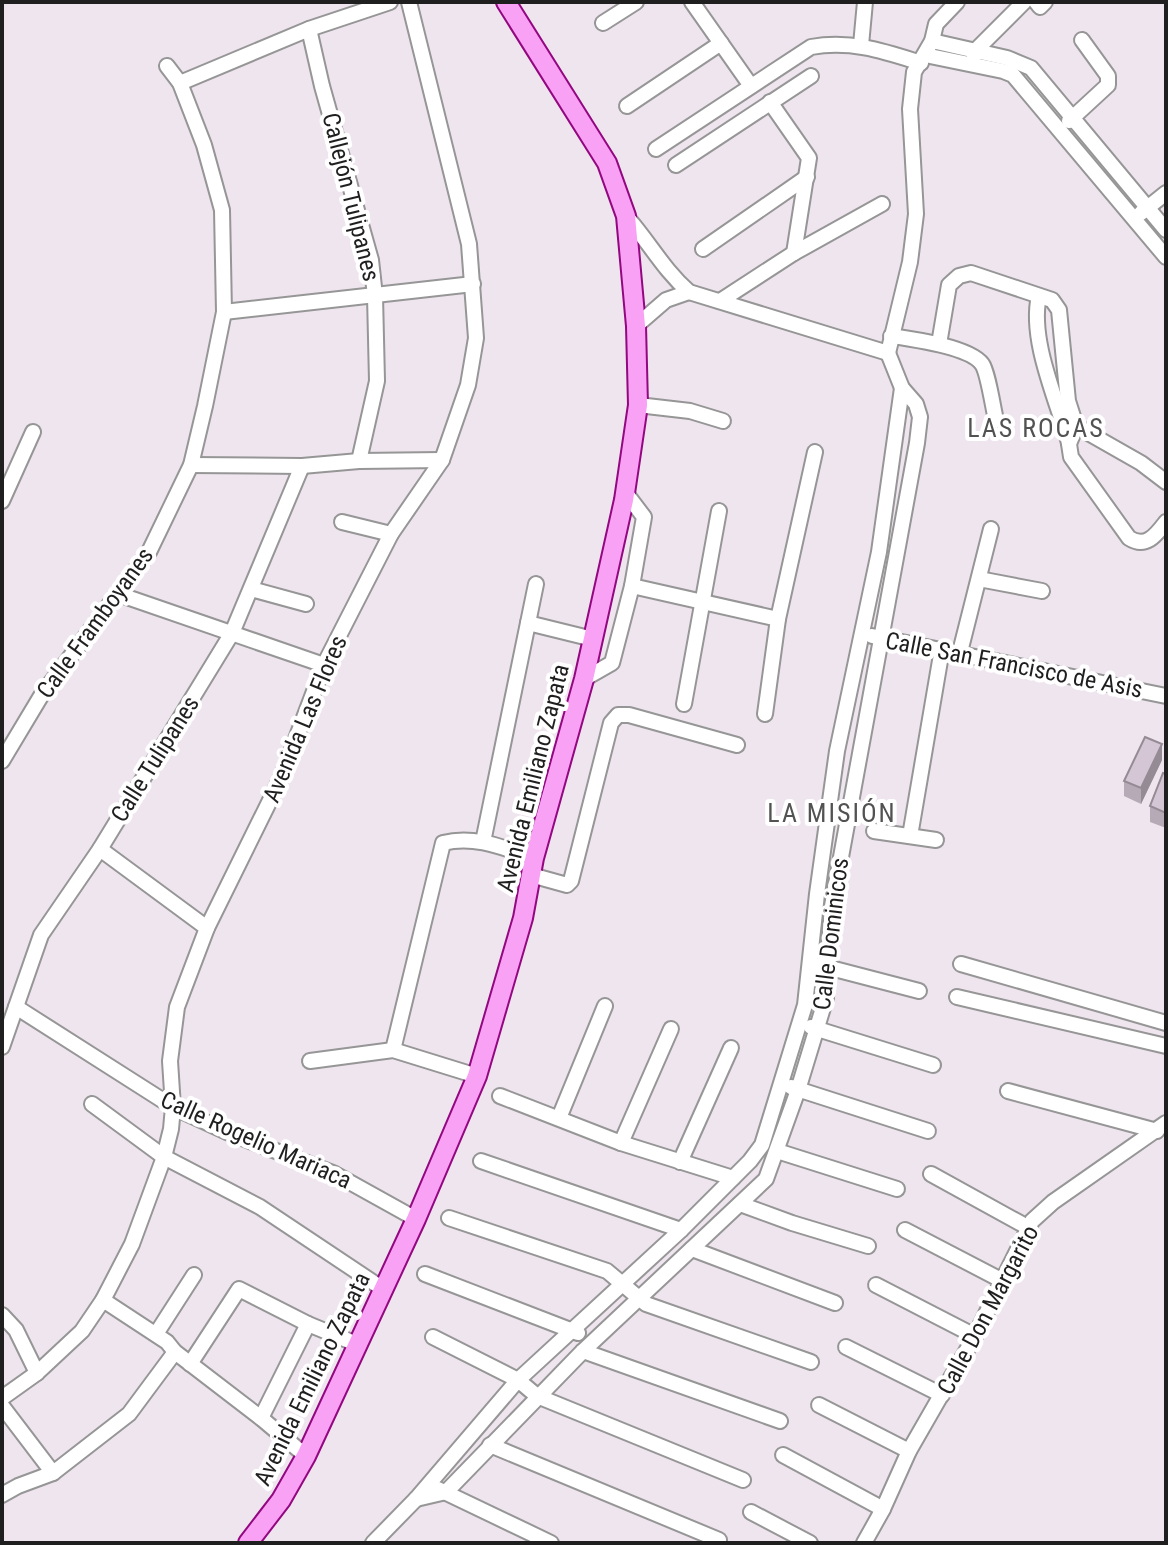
<svg xmlns="http://www.w3.org/2000/svg" width="1168" height="1545" font-family="'Roboto Condensed',sans-serif">
	<style>
		.lines { fill: none; stroke-linecap: round; stroke-linejoin: round }
		.minor-casing { stroke: #969696; stroke-width: 18 }
		.major-casing { stroke: #930780; stroke-width: 22 }
		.minor { stroke: #fff; stroke-width: 14 }
		.major { stroke: #f8a1f5; stroke-width: 18 }
		.wall { fill: #b6aab7 }
		.shaded-wall { fill: #948b95 }
		.building { fill: #d4c6d5; stroke: #948b95; stroke-width: 2 }
		.labels { text-anchor: middle; stroke-width: 8; stroke-linejoin: round; paint-order: stroke }
		.street-label { font-size: 24px; fill: #1f1f1f; stroke: #fff }
		.neighbourhood-label { font-size: 26px; letter-spacing: 2px; fill: #525252; stroke: #fff }
	</style>
	<rect width="100%" height="100%" fill="#efe5ee"/>
	<g class="lines">
		<g class="minor-casing">
			<g id="minor">
				<path d="M 692,2 L 751,86"/>
				<path d="M 1036,2 L 1040,7 L 1045,2"/>
				<path d="M 603,23 L 636,2"/>
				<path d="M 309,29 L 322,86 L 371,260 L 375,296 L 377,381 L 359,461"/>
				<path d="M 932,41 L 1007,58 L 1031,68 L 1166,230"/>
				<path d="M 861,45 L 865,2"/>
				<path d="M 925,55 L 1003,71 L 1013,75 L 1166,257"/>
				<path d="M 974,56 L 975,51 L 1024,2"/>
				<path d="M 180,83 L 309,29 L 390,2"/>
				<path d="M 770,102 L 809,158 L 794,253"/>
				<path d="M 627,106 L 721,43"/>
				<path d="M 1069,121 L 1108,85 L 1108,76 L 1082,40"/>
				<path d="M 656,149 L 811,47 C 851,40 883,51 921,63"/>
				<path d="M 676,165 L 811,76"/>
				<path d="M 1141,213 L 1166,193"/>
				<path d="M 626,216 C 649,242 663,269 689,292 L 888,353"/>
				<path d="M 703,249 L 807,177"/>
				<path d="M 1039,296 C 1029,340 1057,400 1069,443"/>
				<path d="M 720,301 L 794,253 L 882,204"/>
				<path d="M 224,312 L 473,284"/>
				<path d="M 636,326 L 666,300 L 689,292"/>
				<path d="M 891,336 C 912,339 970,347 982,364 C 988,372 993,408 996,420"/>
				<path d="M 939,344 L 949,285 L 959,276 L 971,273 L 1052,300 L 1059,310 L 1068,401 L 1076,426 L 1069,444 L 1071,457 L 1129,538 C 1146,549 1156,535 1166,522"/>
				<path d="M 888,353 L 910,262 L 916,214 L 910,109 L 914,72 L 932,41 L 936,24 L 957,2"/>
				<path d="M 638,405 L 690,411 L 723,421"/>
				<path d="M 1076,426 L 1141,463 L 1166,482"/>
				<path d="M 191,465 L 302,466 L 359,461 L 442,460"/>
				<path d="M 2,501 L 33,432"/>
				<path d="M 342,522 L 391,534"/>
				<path d="M 979,579 L 1042,591"/>
				<path d="M 632,586 L 778,619"/>
				<path d="M 251,589 L 306,604"/>
				<path d="M 118,594 L 324,665"/>
				<path d="M 528,623 L 593,639"/>
				<path d="M 872,636 L 1166,696"/>
				<path d="M 960,652 L 991,529"/>
				<path d="M 584,679 L 612,663 L 632,586 L 644,517 L 625,492"/>
				<path d="M 684,704 L 719,511"/>
				<path d="M 765,714 L 778,619 L 815,452"/>
				<path d="M 2,761 L 41,696 L 149,552 L 191,465 L 205,406 L 224,312 L 222,210 L 204,145 L 180,83 L 167,66"/>
				<path d="M 874,831 L 936,840"/>
				<path d="M 910,836 L 942,649"/>
				<path d="M 483,842 L 536,584"/>
				<path d="M 100,849 L 207,928"/>
				<path d="M 531,875 L 567,885 L 571,881 L 611,723 L 618,715 L 629,715 L 737,745"/>
				<path d="M 961,964 L 1166,1023"/>
				<path d="M 819,965 L 919,991"/>
				<path d="M 957,997 L 1166,1046"/>
				<path d="M 16,1007 L 173,1107 L 227,1132 L 335,1174 L 416,1219"/>
				<path d="M 811,1027 L 933,1065"/>
				<path d="M 2,1047 L 41,935 L 100,849 L 232,633 L 302,466"/>
				<path d="M 393,1050 L 443,843 C 475,835 504,848 534,858"/>
				<path d="M 310,1061 L 393,1050 L 477,1076"/>
				<path d="M 791,1087 L 928,1131"/>
				<path d="M 1008,1091 L 1157,1131"/>
				<path d="M 500,1096 L 621,1143 L 733,1178"/>
				<path d="M 92,1104 L 164,1157 L 260,1207 L 383,1289"/>
				<path d="M 559,1118 L 605,1006"/>
				<path d="M 621,1143 L 671,1029"/>
				<path d="M 777,1151 L 897,1189"/>
				<path d="M 481,1161 L 681,1230"/>
				<path d="M 680,1162 L 731,1048"/>
				<path d="M 931,1174 L 1029,1228"/>
				<path d="M 740,1204 L 792,1223 L 868,1246"/>
				<path d="M 449,1218 L 607,1271 L 646,1304 L 811,1362"/>
				<path d="M 905,1230 L 1003,1281"/>
				<path d="M 692,1249 L 835,1303"/>
				<path d="M 425,1274 L 578,1333"/>
				<path d="M 876,1285 L 975,1336"/>
				<path d="M 103,1300 L 167,1342 L 175,1352 L 261,1418 L 306,1456"/>
				<path d="M 2,1315 L 16,1330 L 37,1373"/>
				<path d="M 156,1334 L 194,1275"/>
				<path d="M 433,1337 L 518,1380 L 537,1396 L 743,1480"/>
				<path d="M 846,1347 L 942,1395"/>
				<path d="M 583,1351 L 780,1421"/>
				<path d="M 190,1364 L 239,1289 L 308,1324 L 359,1345"/>
				<path d="M 2,1398 L 37,1373 L 82,1331 L 103,1300 L 132,1244 L 164,1157 L 171,1129 L 173,1107 L 170,1061 L 177,1007 L 207,928 L 282,776 L 324,665 L 391,534 L 442,460 L 468,385 L 476,338 L 469,244 L 409,2"/>
				<path d="M 819,1405 L 909,1451"/>
				<path d="M 2,1406 L 53,1473"/>
				<path d="M 261,1418 L 308,1324"/>
				<path d="M 490,1445 L 719,1540"/>
				<path d="M 783,1455 L 883,1509"/>
				<path d="M 438,1489 L 551,1543"/>
				<path d="M 2,1495 L 18,1486 L 53,1473 L 129,1414 L 175,1352"/>
				<path d="M 416,1499 L 446,1492 L 583,1351 L 766,1179 L 798,1090 L 826,998 L 832,906 L 917,443 L 920,417 L 916,404 L 902,388 L 888,353"/>
				<path d="M 751,1512 L 810,1543"/>
				<path d="M 373,1543 L 416,1499 L 518,1380 L 681,1230 L 750,1161 L 762,1145 L 805,1005 L 817,894 L 837,751 L 879,552 L 902,388"/>
				<path d="M 864,1543 L 883,1509 L 909,1451 L 975,1336 L 1032,1221 L 1053,1202 L 1166,1123"/>
			</g>
		</g>
		<g class="major-casing">
			<path id="major" d="M 248,1543 L 281,1500 L 306,1456 L 416,1219 L 477,1076 L 523,918 L 534,858 L 584,679 L 624,500 L 638,405 L 636,326 L 626,216 L 607,163 L 506,2"/>
		</g>
		<use href="#minor" class="minor"/>
		<use href="#major" class="major"/>
	</g>
	<g class="wall">
		<path d="M 1162,760 L 1141,804 L 1124,796 L 1124,781 Z"/>
		<path d="M 1166,774 L 1166,828 L 1150,822 L 1150,806 Z"/>
	</g>
	<path class="shaded-wall" d="M 1162,744 L 1162,760 L 1141,804 L 1141,788 Z"/>
	<g class="building">
		<path d="M 1145,737 L 1162,744 L 1141,788 L 1124,781 Z"/>
		<path d="M 1163,773 L 1166,774 L 1166,813 L 1150,806 Z"/>
	</g>
	<g class="labels">
		<g class="street-label">
			<text transform="translate(351 197) rotate(76)" y="8">Callejón Tulipanes</text>
			<text transform="translate(95 623) rotate(-54)" y="8">Calle Framboyanes</text>
			<text transform="translate(1014 665) rotate(11)" y="8">Calle San Francisco de Asis</text>
			<text transform="translate(305 719) rotate(-67)" y="8">Avenida Las Flores</text>
			<text transform="translate(155 759) rotate(-58)" y="8">Calle Tulipanes</text>
			<text transform="translate(533 778) rotate(-76)" y="8">Avenida Emiliano Zapata</text>
			<text transform="translate(831 934) rotate(-83)" y="8">Calle Dominicos</text>
			<text transform="translate(256 1140) rotate(24)" y="8">Calle Rogelio Mariaca</text>
			<text transform="translate(988 1310) rotate(-62)" y="8">Calle Don Margarito</text>
			<text transform="translate(312 1379) rotate(-64)" y="8">Avenida Emiliano Zapata</text>
		</g>
		<g class="neighbourhood-label">
			<text x="1036" y="437">LAS ROCAS</text>
			<text x="832" y="822">LA MISIÓN</text>
		</g>
	</g>
	<rect width="1168" height="1545" fill="none" stroke="#1f1f1f" stroke-width="8"/>
</svg>
